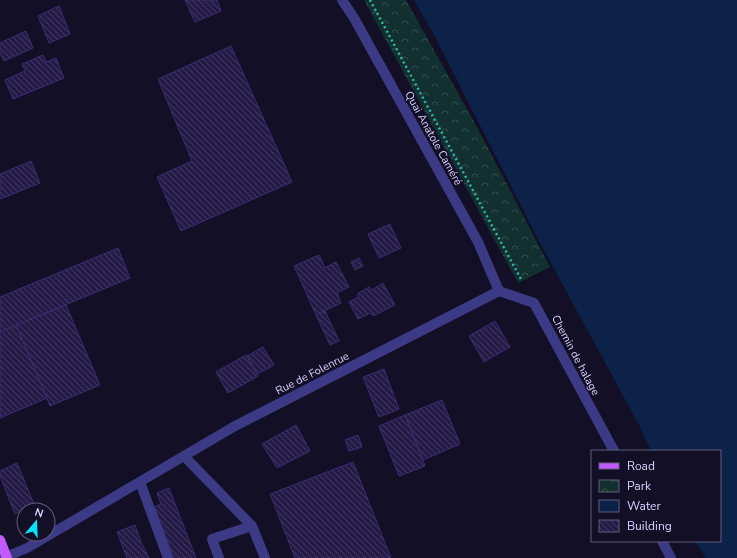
<svg xmlns="http://www.w3.org/2000/svg" width="737" height="558" font-family="'Nunito Sans',sans-serif">
	<style>
		.park { fill: url(#park-crowns) }
		.water { fill: #0c2248 }
		.building { fill: url(#building-back-hatch); stroke: #3b2d73 }
		.lines { fill: none; stroke-linecap: round; stroke-linejoin: round }
		.path { stroke: #2fb8b0; stroke-width: 2.5; stroke-dasharray: 2 3; stroke-linecap: butt }
		.minor { stroke: #3d3a85; stroke-width: 10 }
		.major { stroke: #c25bff; stroke-width: 10 }
		.labels { text-anchor: middle; stroke-width: 3; stroke-linejoin: round; paint-order: stroke }
		.street-label { font-size: 11px; fill: #d9d4ff; stroke: #130f26 }
	</style>
	<defs>
		<pattern id="park-crowns" width="20" height="18" patternUnits="userSpaceOnUse"><rect width="20" height="18" fill="#12302f"/><path d="M2 6a3 3 0 1 1 6 0M12 15a3 3 0 1 1 6 0" fill="none" stroke="#344d4e"/></pattern>
		<pattern id="building-back-hatch" width="6" height="6" patternUnits="userSpaceOnUse"><rect width="6" height="6" fill="#241b47"/><path d="M-1 5l2 2M0 0l6 6M5-1l2 2" fill="none" stroke="#433b63"/></pattern>
	</defs>
	<rect width="100%" height="100%" fill="#130f26"/>
	<path class="park" d="M 364,0 L 406,0 L 478,129 L 550,267 L 518,283 Z"/>
	<path class="water" d="M 414,0 L 737,0 L 737,558 L 706,558 L 695,541 L 720,541 L 720,451 L 651,451 L 639,425 L 541,245 L 435,37 Z"/>
	<g class="building">
		<path d="M 185,0 L 217,0 L 221,11 L 195,22 Z"/>
		<path d="M 59,6 L 70,34 L 49,43 L 38,16 Z"/>
		<path d="M 26,31 L 33,48 L 4,61 L 0,53 L 0,43 Z"/>
		<path d="M 231,46 L 292,182 L 181,231 L 157,177 L 192,161 L 158,79 Z"/>
		<path d="M 43,55 L 46,62 L 56,58 L 64,78 L 13,99 L 5,80 L 25,71 L 22,64 Z"/>
		<path d="M 31,161 L 40,183 L 0,199 L 0,174 Z"/>
		<path d="M 390,224 L 401,248 L 379,258 L 368,234 Z"/>
		<path d="M 118,248 L 130,278 L 0,332 L 0,297 Z"/>
		<path d="M 319,255 L 325,268 L 336,262 L 349,287 L 337,293 L 341,303 L 316,315 L 294,266 Z"/>
		<path d="M 359,258 L 363,266 L 355,270 L 351,262 Z"/>
		<path d="M 383,283 L 395,305 L 373,316 L 371,313 L 358,319 L 349,302 L 359,297 L 357,294 L 369,287 L 372,290 Z"/>
		<path d="M 66,305 L 100,385 L 50,406 L 16,325 Z"/>
		<path d="M 325,311 L 339,341 L 330,345 L 316,315 Z"/>
		<path d="M 495,321 L 510,347 L 484,362 L 469,336 Z"/>
		<path d="M 16,325 L 47,398 L 0,418 L 0,332 Z"/>
		<path d="M 263,347 L 274,365 L 257,374 L 247,356 Z"/>
		<path d="M 246,355 L 258,376 L 228,393 L 216,372 Z"/>
		<path d="M 384,369 L 399,409 L 379,417 L 363,377 Z"/>
		<path d="M 442,400 L 460,444 L 423,460 L 405,415 Z"/>
		<path d="M 405,415 L 425,466 L 399,476 L 379,426 Z"/>
		<path d="M 296,425 L 310,451 L 277,468 L 262,444 Z"/>
		<path d="M 358,435 L 362,447 L 349,451 L 345,440 Z"/>
		<path d="M 353,462 L 391,558 L 295,558 L 270,494 Z"/>
		<path d="M 17,463 L 34,504 L 15,514 L 0,476 L 0,471 Z"/>
		<path d="M 169,488 L 196,558 L 174,558 L 154,507 L 161,504 L 157,493 Z"/>
		<path d="M 135,525 L 141,542 L 149,558 L 127,558 L 117,532 Z"/>
	</g>
	<g class="lines">
		<path class="path" d="M 370,0 L 522,281"/>
		<g class="minor">
			<path d="M 342,0 L 354,18 L 478,242 L 499,291"/>
			<path d="M 499,291 L 534,303 L 614,451"/>
			<path d="M 184,456 L 252,526 L 265,558"/>
			<path d="M 140,482 L 168,558"/>
			<path d="M 662,541 L 671,558"/>
			<path d="M 3,558 L 27,548 L 235,426 L 499,291"/>
			<path d="M 219,558 L 212,539 L 252,526"/>
		</g>
		<path class="major" d="M 0,540 L 7,558"/>
	</g>
	<g class="labels">
		<g class="street-label">
			<text transform="translate(434 138) rotate(61)" y="4">Quai Anatole Caméré</text>
			<text transform="translate(576 355) rotate(62)" y="4">Chemin de halage</text>
			<text transform="translate(312 373) rotate(-27)" y="4">Rue de Folenrue</text>
		</g>
	</g>
	<rect x="591" y="450" width="130" height="92" fill="#130f26" stroke="#625e7d"/>
	<rect x="599" y="463" width="20" height="6" fill="#c25bff" stroke="#625e7d"/>
	<text x="627" y="470" font-size="12" fill="#d9d4ff">Road</text>
	<rect x="599" y="480" width="20" height="12" fill="url(#park-crowns)" stroke="#625e7d"/>
	<text x="627" y="490" font-size="12" fill="#d9d4ff">Park</text>
	<rect x="599" y="500" width="20" height="12" fill="#0c2248" stroke="#625e7d"/>
	<text x="627" y="510" font-size="12" fill="#d9d4ff">Water</text>
	<rect x="599" y="520" width="20" height="12" fill="url(#building-back-hatch)" stroke="#625e7d"/>
	<text x="627" y="530" font-size="12" fill="#d9d4ff">Building</text>
	<g transform="translate(36 522) rotate(19)"><circle r="19" fill="#130f26" stroke="#625e7d"/>
	<path d="M0-3L7 15L0 10L-7 15Z" fill="#00e5ff"/>
	<text y="-6" font-size="11" font-weight="bold" text-anchor="middle" fill="#d9d4ff">N</text>
	</g>
</svg>
